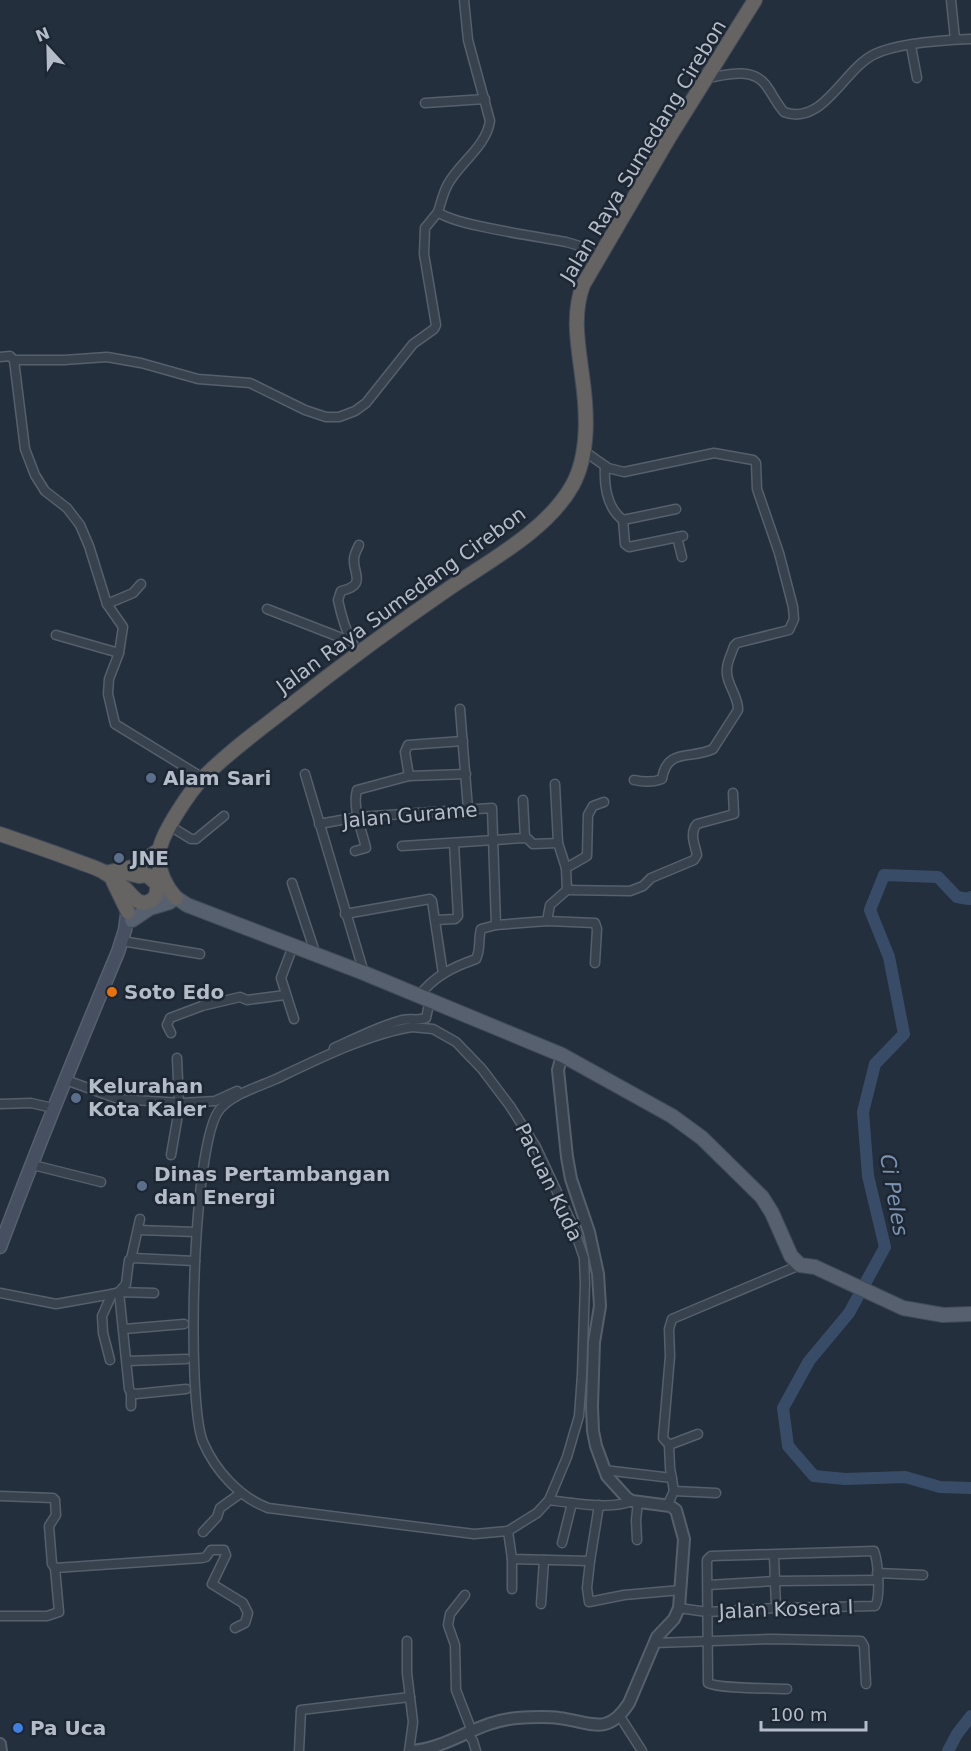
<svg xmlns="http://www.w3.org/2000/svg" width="971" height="1751" font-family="'DejaVu Sans',sans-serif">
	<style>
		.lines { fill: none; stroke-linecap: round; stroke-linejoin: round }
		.river { stroke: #394c67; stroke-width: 12 }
		.minor-casing { stroke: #565f6c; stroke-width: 11 }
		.tertiary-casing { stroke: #565f6c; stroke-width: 14 }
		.secondary-casing { stroke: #565f6c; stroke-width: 15 }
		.primary-casing { stroke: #414a57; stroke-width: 16 }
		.trunk-casing { stroke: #434c59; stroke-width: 16 }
		.minor { stroke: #38414e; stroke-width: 8 }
		.tertiary { stroke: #38414e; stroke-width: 10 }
		.secondary { stroke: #465061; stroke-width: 12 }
		.primary { stroke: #56606e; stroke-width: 14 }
		.trunk { stroke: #656462; stroke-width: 14 }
		.service-dot { fill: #5c6f8a; stroke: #1d2633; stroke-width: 2 }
		.food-dot { fill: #e8710a; stroke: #1d2633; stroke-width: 2 }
		.shop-dot { fill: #3f7fe0; stroke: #1d2633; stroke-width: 2 }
		.labels { text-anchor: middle; stroke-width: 5; stroke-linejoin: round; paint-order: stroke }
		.street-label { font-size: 20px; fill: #b4bcc9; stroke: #1d2633 }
		.poi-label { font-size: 20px; font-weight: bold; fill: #b4bcc9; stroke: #1d2633; text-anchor: start }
		.water-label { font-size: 21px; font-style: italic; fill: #7c92b1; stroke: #1d2633 }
	</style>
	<rect width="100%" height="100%" fill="#242f3e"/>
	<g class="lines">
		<g class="river">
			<path d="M 971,897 L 969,899 L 957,897 L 938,877 L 884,875 L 870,910 L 889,957 L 904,1034 L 875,1064 L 863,1112 L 868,1176 L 885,1247 L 849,1313 L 809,1361 L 783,1408 L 788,1446 L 814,1476 L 845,1479 L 905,1477 L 940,1487 L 971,1488"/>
			<path d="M 948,1751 L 957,1734 L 971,1716"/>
		</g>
		<g class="minor-casing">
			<g id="minor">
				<path d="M 464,0 L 468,40 L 490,121 C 486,147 460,162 448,184 C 443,193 441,203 438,212 C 453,225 541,237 566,242 C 578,245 590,250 601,254"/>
				<path d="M 951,0 L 955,39"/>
				<path d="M 911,46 L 917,78"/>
				<path d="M 707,78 C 726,75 751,67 765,84 C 772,93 776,103 784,112 C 823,127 844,68 875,54 C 898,43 946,40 971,39"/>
				<path d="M 425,103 L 485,99"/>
				<path d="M 0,357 L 10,356 L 14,360 L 64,360 L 107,357 L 141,363 L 198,379 L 250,383 L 305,410 L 326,417 L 339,417 L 355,411 L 366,403 L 413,344 L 434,329 L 436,325 L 424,254 L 425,228 L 438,212"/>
				<path d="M 14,360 L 25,449 L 35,475 L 45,491 L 67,508 L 80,525 L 89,546 L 107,604 L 123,627 L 119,653 L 109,679 L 108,694 L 115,724 L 203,778"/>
				<path d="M 584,451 L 608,468 L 624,472 L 714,453 L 753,460 L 756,463 L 757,489 L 779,553 L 793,607 L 794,619 L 789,630 L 737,643 L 734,646 C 732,653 727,661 727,669 C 725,683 739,696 738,710 L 713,749 C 691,760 667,747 662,779 C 652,783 643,782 634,780"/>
				<path d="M 605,466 C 604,485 607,508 623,520 L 676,509"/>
				<path d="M 623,520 L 625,544 L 629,547 L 683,536"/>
				<path d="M 677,537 L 682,557"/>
				<path d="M 107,604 L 133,593 L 141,584"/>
				<path d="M 267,609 L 352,642 L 358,652"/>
				<path d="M 56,635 L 119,653"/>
				<path d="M 352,642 C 345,629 341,614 338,600 L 341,591 C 367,585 353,574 354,559 C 354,555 357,549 359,545"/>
				<path d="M 460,709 L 468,809"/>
				<path d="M 305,774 L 364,973"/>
				<path d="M 409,776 L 405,752 L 408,745 L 463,741"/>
				<path d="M 523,800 L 525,838"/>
				<path d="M 319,824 L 358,817 L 492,808 L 496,925"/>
				<path d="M 170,826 L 191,839 L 196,839 L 224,816"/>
				<path d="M 402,846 L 524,838 L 528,839 L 533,844 L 558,843 L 555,784"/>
				<path d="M 355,851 L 366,848 C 362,831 352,807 357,790 L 409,776 L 466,774"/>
				<path d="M 566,868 L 587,856 L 588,815 L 593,806 L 604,802"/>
				<path d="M 292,883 L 316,955"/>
				<path d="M 567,890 L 630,891 L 643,886 L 651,878 L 694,860 L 697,855 C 695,845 689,833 697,824 L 734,814 L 733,793"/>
				<path d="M 345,914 L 430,899 L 432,901 L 443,974"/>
				<path d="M 436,920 L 455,919 L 458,916 L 454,843"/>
				<path d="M 547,921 L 595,923 L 597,929 L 595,963"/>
				<path d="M 122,941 L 200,954"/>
				<path d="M 293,946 L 281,978 L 294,1019"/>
				<path d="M 419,996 C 434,976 453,967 476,959 C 481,950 478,939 481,929 L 496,925 L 547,921 L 550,905 L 567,890 L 566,868 L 558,843"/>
				<path d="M 412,1027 L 433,1029 L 456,1042 L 482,1069 L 510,1106 L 536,1147 L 573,1226 L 584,1258 L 585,1284 L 582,1375 L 579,1416 L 567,1457 L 549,1500 L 537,1513 L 508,1531 L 474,1534 L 268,1508 C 239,1497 215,1470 203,1442 C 186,1400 192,1141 220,1109 C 233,1094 258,1087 276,1079 C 316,1060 368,1034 412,1027 Z"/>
				<path d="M 171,1033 L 167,1025 L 170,1018 L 202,1006 L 240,997 L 247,1000 L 285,995"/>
				<path d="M 334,1048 C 356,1038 379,1026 402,1020 C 410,1018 418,1021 426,1018 L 430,1000"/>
				<path d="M 177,1058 L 179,1103"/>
				<path d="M 66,1080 L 118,1099 L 182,1103 L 215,1101 L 237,1091"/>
				<path d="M 0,1104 L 31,1103 L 53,1108"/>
				<path d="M 171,1155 L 180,1103"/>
				<path d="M 33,1165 L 101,1182"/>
				<path d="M 138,1230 L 196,1232"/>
				<path d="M 131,1259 L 140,1219"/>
				<path d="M 0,1293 L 56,1304 L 112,1294 L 119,1292 L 126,1284 L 129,1260 L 133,1258 L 195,1261"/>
				<path d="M 154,1293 L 119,1292 L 129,1389 L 131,1393 L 136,1394 L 186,1389"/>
				<path d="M 124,1329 L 184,1324"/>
				<path d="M 110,1360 L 103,1333 L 102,1316 L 112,1294"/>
				<path d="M 127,1361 L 186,1359"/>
				<path d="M 131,1406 L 131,1393"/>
				<path d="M 669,1445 L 663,1438 L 670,1356 L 669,1329 L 672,1319 L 800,1265"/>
				<path d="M 604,1470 L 672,1478"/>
				<path d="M 674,1491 L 670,1468 L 669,1445 L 698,1434"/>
				<path d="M 0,1496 L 53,1498 L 55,1500 L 56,1515 L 49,1526 L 52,1564 L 55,1568"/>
				<path d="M 549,1500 C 572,1503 611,1510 632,1501"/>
				<path d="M 667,1506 L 674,1491 L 716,1493"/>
				<path d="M 508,1531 L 512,1559 L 590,1561 L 599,1505"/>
				<path d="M 203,1532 L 217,1517 L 220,1508 L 241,1493"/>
				<path d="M 637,1540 L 636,1520 L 638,1502"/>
				<path d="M 562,1543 L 572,1503"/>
				<path d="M 774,1555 L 776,1608"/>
				<path d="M 590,1561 L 587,1588 L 589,1602 L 624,1595 L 681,1590"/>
				<path d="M 877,1573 L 923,1575"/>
				<path d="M 708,1585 L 775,1581 L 878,1580"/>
				<path d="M 512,1589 L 512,1559"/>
				<path d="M 465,1595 L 450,1614 L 448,1625 L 455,1645 L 456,1690 L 471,1729"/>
				<path d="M 541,1604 L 544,1560"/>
				<path d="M 679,1608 L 707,1612 L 776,1608 L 875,1606 C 881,1597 878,1561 874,1551 L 711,1556 L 707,1560 L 708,1683 C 720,1689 770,1688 787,1689"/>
				<path d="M 0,1616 L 47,1616 L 59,1612 L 55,1568 L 202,1558 L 206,1557 L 211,1550 L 224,1550 L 226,1555 L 212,1584 L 243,1603 L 248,1613 L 245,1623 L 235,1628"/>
				<path d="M 407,1641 L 407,1673 L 413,1722 L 409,1751"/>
				<path d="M 654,1643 L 772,1639 L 861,1641 L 864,1646 L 866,1684"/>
				<path d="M 619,1715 L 642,1751"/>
				<path d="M 467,1732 L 473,1741 L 476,1751"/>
				<path d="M 299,1751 L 301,1710 L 410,1697"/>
			</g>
		</g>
		<g class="tertiary-casing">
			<g id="tertiary">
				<path d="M 0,1744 L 1,1751"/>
				<path d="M 411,1751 C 448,1749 477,1721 517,1718 C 531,1717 546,1716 559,1718 C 591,1722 607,1737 629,1703 L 657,1637 L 674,1619 L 679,1608 L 684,1539 L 676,1510 L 670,1506 L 632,1501 L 627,1498 L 607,1476 L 596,1446 L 593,1431 L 592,1406 L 594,1342 L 600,1306 L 598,1274 L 589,1232 L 571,1179 L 567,1157 L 558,1070 L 562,1055"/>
			</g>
		</g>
		<g class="secondary-casing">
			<path id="secondary" d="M 0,1247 C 37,1148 77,1050 118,952 L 125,930 L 128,908"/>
		</g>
		<g class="primary-casing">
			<g id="primary">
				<path d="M 168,892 L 187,905 L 364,973 L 562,1055 L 672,1116 L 702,1138 L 762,1197 L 772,1213 L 791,1256 L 800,1265 L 815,1267 L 903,1308 L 943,1315 L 971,1314"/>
				<path d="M 132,920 L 150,908 L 170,902"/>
			</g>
		</g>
		<g class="trunk-casing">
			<g id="trunk">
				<path d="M 0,834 C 26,843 53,852 79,862 C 87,865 97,868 104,872 C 111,876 116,882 122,886 C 131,892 136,906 148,902 C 161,898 156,884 157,874"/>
				<path d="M 122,872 L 139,876 L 147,875 L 156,883"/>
				<path d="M 105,873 L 137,866 L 160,849"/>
				<path d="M 113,881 L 128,912"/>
				<path d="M 176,898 C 164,884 156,867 160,848 C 163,832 190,791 202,779 C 227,753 258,731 286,709 C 340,666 394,626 451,587 C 491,560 548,529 572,486 C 590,454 587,410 582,375 C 578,344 572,315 583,285 L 670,136 L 755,0"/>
			</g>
		</g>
		<use href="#minor" class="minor"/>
		<use href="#tertiary" class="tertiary"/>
		<use href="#secondary" class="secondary"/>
		<use href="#primary" class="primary"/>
		<use href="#trunk" class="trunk"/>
	</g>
	<g class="service-dot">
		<circle cx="151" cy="778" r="6"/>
		<circle cx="119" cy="858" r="6"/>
		<circle cx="76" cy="1098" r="6"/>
		<circle cx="142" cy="1186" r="6"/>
	</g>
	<circle class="food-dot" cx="112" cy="992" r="6"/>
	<circle class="shop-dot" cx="18" cy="1728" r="6"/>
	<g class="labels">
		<g class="street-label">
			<text transform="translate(643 151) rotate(-59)" y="7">Jalan Raya Sumedang Cirebon</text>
			<text transform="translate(401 600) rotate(-36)" y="7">Jalan Raya Sumedang Cirebon</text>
			<text transform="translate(410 815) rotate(-5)" y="7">Jalan Gurame</text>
			<text transform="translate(549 1182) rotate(64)" y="7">Pacuan Kuda</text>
			<text transform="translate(786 1609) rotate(-2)" y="7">Jalan Kosera I</text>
		</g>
		<g class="poi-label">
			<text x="163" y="785">Alam Sari</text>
			<text x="131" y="865">JNE</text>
			<text x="124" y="999">Soto Edo</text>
			<text x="88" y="1093">Kelurahan<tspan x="88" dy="23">Kota Kaler</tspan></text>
			<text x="154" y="1181">Dinas Pertambangan<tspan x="154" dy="23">dan Energi</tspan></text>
			<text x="30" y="1735">Pa Uca</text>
		</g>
		<g class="water-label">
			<text transform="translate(894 1195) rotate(80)" y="7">Ci Peles</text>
		</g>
	</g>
	<g transform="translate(48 48) rotate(338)" stroke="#1d2633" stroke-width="4.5" paint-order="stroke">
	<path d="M0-4.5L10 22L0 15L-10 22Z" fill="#b4bcc9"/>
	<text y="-9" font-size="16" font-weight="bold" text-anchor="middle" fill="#b4bcc9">N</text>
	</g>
	<path d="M761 1721v9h105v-9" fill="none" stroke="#b4bcc9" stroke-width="3"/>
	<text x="770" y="1721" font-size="18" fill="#b4bcc9" stroke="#1d2633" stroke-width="4.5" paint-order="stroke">100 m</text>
</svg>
